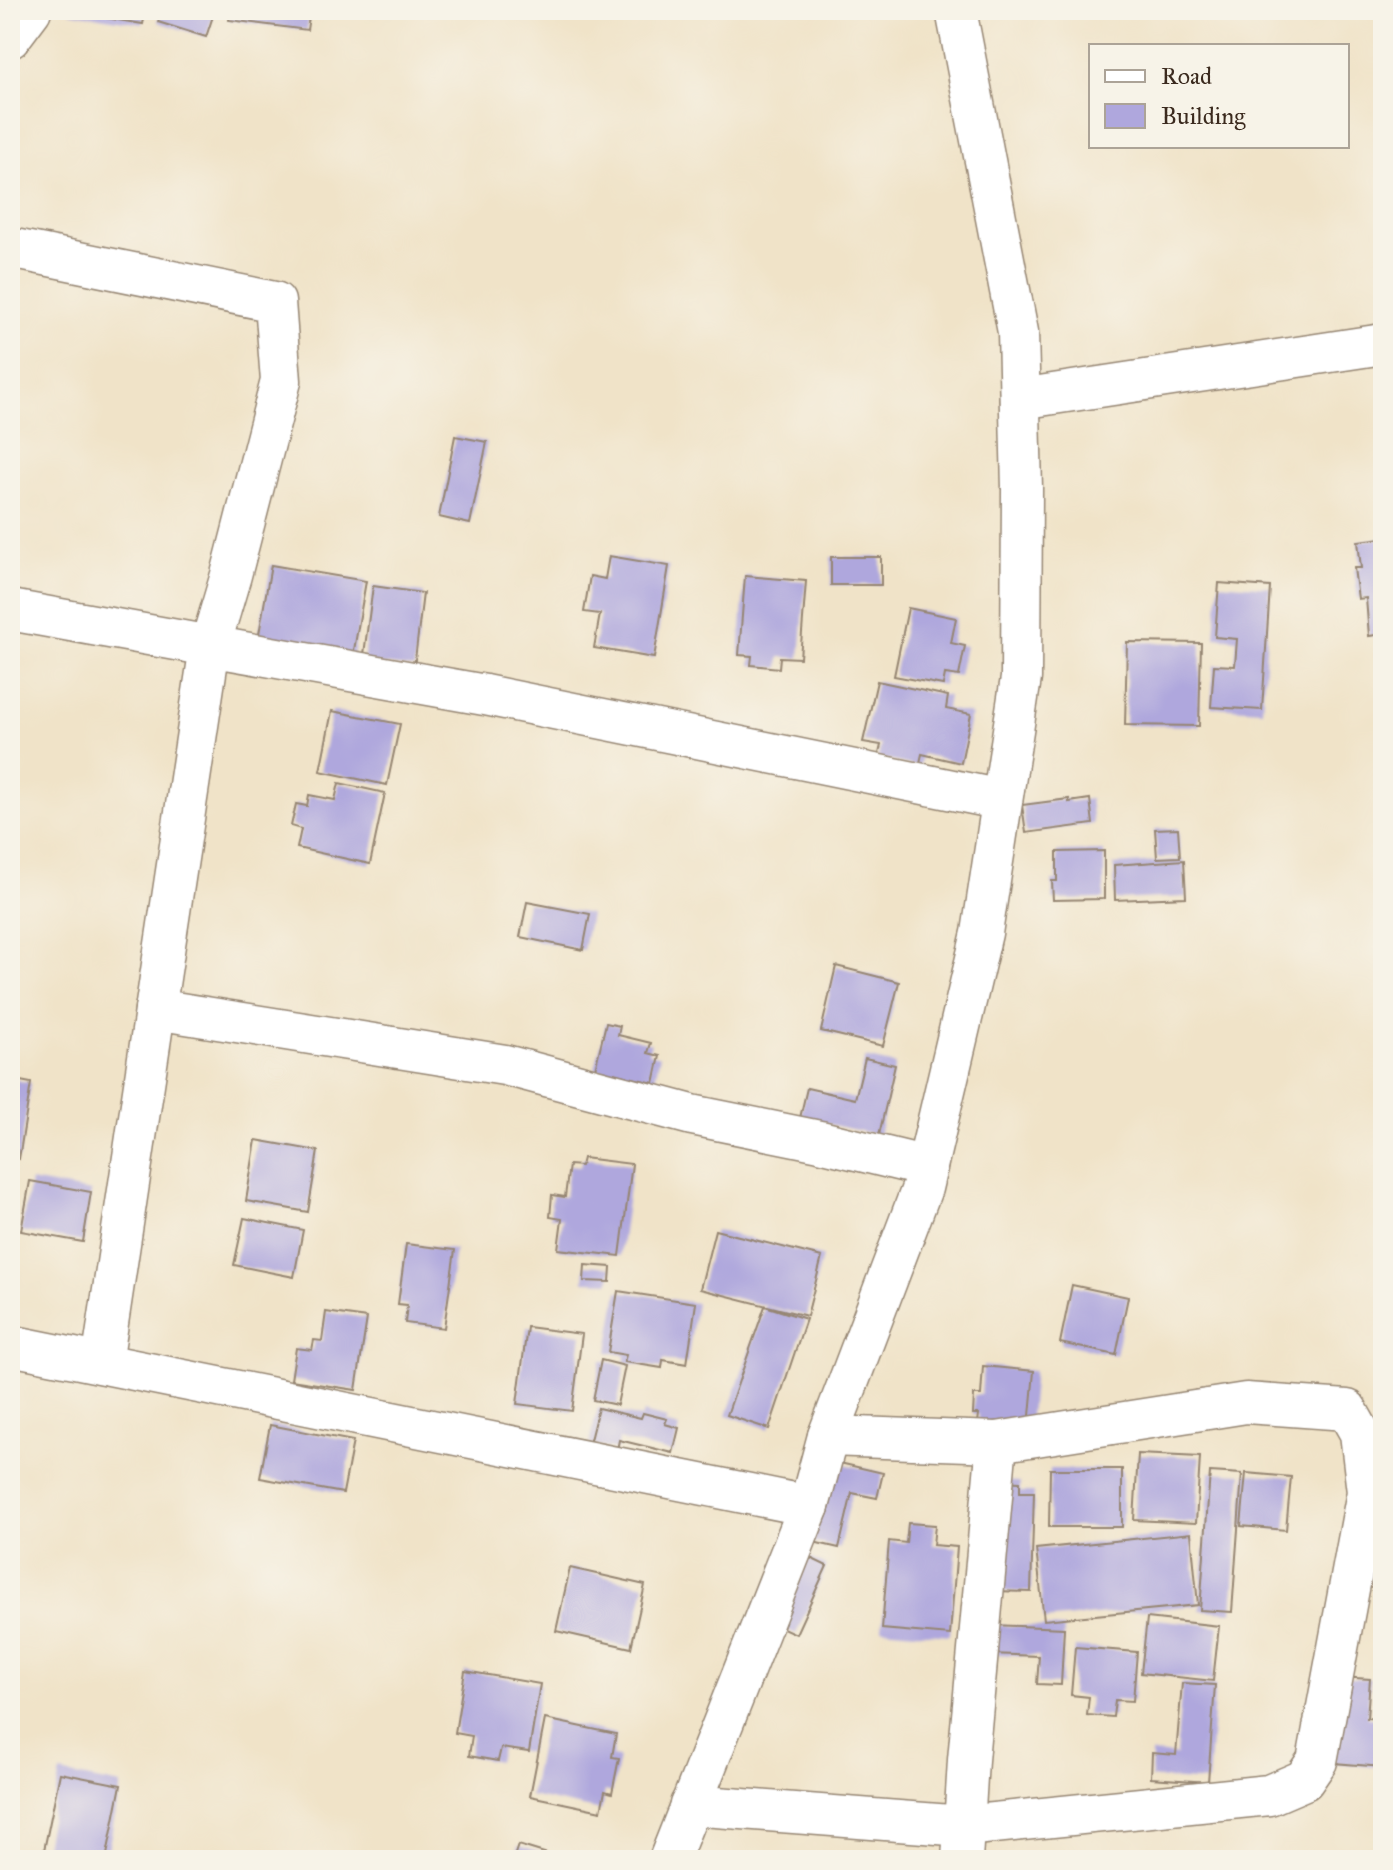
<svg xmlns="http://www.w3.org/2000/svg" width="1393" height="1870" font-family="'IM FELL Great Primer',serif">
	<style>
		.building { fill: #afa7dd }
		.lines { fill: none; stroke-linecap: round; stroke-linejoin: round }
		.street-casing { stroke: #968673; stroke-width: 43 }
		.street { stroke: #fff; stroke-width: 40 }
	</style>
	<rect width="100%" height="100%" fill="#f7f3e8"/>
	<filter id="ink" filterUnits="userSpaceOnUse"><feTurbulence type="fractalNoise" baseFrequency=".0125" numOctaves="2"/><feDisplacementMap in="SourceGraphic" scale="16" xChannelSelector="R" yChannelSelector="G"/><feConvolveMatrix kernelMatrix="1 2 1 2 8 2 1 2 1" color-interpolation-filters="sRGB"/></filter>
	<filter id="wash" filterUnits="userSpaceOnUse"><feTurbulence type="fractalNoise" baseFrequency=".006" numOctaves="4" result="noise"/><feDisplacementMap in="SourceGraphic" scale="32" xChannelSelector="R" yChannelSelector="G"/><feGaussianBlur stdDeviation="1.8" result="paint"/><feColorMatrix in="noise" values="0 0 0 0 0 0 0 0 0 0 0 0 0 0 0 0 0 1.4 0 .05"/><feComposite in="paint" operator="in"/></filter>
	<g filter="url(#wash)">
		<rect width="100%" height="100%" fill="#f0e3c8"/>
		<g id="blocks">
			<g class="building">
				<path d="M 69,10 L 146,10 L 143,24 L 69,12 Z"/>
				<path d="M 161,10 L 215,10 L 206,37 L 158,22 Z"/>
				<path d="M 230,10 L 310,10 L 307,30 L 229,20 Z"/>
				<path d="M 455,436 L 487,442 L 470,524 L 439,517 Z"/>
				<path d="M 1383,538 L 1383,634 L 1369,636 L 1366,598 L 1358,599 L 1354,568 L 1361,568 L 1358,541 Z"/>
				<path d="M 609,556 L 669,566 L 654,658 L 594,648 L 600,614 L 584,612 L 590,576 L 605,579 Z"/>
				<rect x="831" y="557" width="50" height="28"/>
				<path d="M 271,565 L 366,581 L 353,656 L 258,640 Z"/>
				<path d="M 745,576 L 806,581 L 800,658 L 780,657 L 779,668 L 751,665 L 752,656 L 739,655 Z"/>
				<path d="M 1219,583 L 1270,587 L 1262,710 L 1211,707 L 1214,665 L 1235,666 L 1237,639 L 1215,637 Z"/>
				<path d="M 373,586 L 423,593 L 414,668 L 363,662 Z"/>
				<path d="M 908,608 L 956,618 L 951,643 L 965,646 L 959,676 L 945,674 L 943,685 L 894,676 Z"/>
				<path d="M 1127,642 L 1201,643 L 1199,726 L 1125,725 Z"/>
				<path d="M 877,681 L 948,696 L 946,709 L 971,714 L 961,763 L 922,754 L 919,767 L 878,758 L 881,745 L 863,742 Z"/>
				<path d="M 332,711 L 400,724 L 387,785 L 320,771 Z"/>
				<path d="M 339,783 L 385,793 L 370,864 L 297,848 L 301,829 L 291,826 L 296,804 L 307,806 L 309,795 L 335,800 Z"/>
				<path d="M 1069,799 L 1069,802 L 1090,799 L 1093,824 L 1026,833 L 1022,805 Z"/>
				<path d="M 1178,828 L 1180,857 L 1157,858 L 1155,829 Z"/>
				<path d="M 1104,851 L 1104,899 L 1053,900 L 1052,881 L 1057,881 L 1057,852 Z"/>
				<path d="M 1184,860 L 1186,897 L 1115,900 L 1114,865 Z"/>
				<path d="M 527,902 L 590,914 L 583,950 L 520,937 Z"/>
				<path d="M 836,966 L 899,982 L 883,1046 L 821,1031 Z"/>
				<path d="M 606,1023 L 620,1026 L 618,1035 L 651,1043 L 648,1053 L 660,1056 L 654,1083 L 595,1069 Z"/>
				<path d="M 865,1058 L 895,1065 L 879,1135 L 800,1118 L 807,1088 L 855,1099 Z"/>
				<path d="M 10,1079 L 31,1083 L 19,1159 L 10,1157 Z"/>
				<path d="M 256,1140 L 318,1151 L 308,1212 L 246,1201 Z"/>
				<path d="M 583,1158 L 632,1164 L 620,1256 L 558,1249 L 562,1219 L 550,1217 L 552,1195 L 565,1197 L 569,1165 L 581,1166 Z"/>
				<path d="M 30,1181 L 91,1192 L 83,1242 L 21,1231 Z"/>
				<path d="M 244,1218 L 303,1230 L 294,1277 L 234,1265 Z"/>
				<path d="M 715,1230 L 822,1257 L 807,1316 L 700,1289 Z"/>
				<path d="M 406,1244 L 455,1250 L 444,1328 L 405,1323 L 407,1305 L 398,1304 Z"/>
				<path d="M 585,1265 L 611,1267 L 610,1282 L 584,1281 Z"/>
				<path d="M 1072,1285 L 1128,1297 L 1116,1355 L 1060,1343 Z"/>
				<path d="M 618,1291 L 696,1303 L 687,1364 L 663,1360 L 662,1368 L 624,1362 L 626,1355 L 608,1352 Z"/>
				<path d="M 765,1306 L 806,1319 L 769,1429 L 727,1415 Z"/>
				<path d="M 326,1312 L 367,1318 L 356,1390 L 291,1380 L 296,1348 L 312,1350 L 314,1340 L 322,1341 Z"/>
				<path d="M 527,1327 L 582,1334 L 572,1411 L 517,1404 Z"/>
				<path d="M 601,1360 L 625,1366 L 617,1405 L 593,1400 Z"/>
				<path d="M 983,1366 L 1034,1371 L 1029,1427 L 978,1423 L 979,1414 L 973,1414 L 974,1395 L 981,1395 Z"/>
				<path d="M 598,1408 L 641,1418 L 643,1413 L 667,1419 L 665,1424 L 679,1428 L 673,1453 L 619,1440 L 617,1450 L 589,1444 Z"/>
				<path d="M 270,1425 L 353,1441 L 343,1493 L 260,1478 Z"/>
				<path d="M 1138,1454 L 1200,1457 L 1196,1523 L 1134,1520 Z"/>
				<path d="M 831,1461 L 883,1473 L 877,1498 L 852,1493 L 839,1548 L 813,1542 Z"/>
				<path d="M 1050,1469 L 1122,1469 L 1122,1527 L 1049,1527 Z"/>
				<path d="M 1210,1472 L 1242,1474 L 1232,1612 L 1200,1610 Z"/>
				<path d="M 1246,1473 L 1291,1477 L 1286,1530 L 1241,1526 Z"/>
				<path d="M 999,1481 L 1020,1482 L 1020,1492 L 1034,1492 L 1031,1592 L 996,1591 Z"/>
				<path d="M 908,1523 L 935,1525 L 933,1545 L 957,1547 L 950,1635 L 882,1629 L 889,1541 L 906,1543 Z"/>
				<path d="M 1191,1533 L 1198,1605 L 1044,1620 L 1036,1549 Z"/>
				<path d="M 802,1554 L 827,1566 L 796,1634 L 772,1623 Z"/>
				<path d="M 570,1568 L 645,1585 L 631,1648 L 556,1631 Z"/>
				<path d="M 1147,1618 L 1219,1626 L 1213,1681 L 1141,1673 Z"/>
				<path d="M 993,1625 L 1064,1628 L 1061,1685 L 1037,1684 L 1039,1656 L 992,1654 Z"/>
				<path d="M 1075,1647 L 1137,1652 L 1133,1701 L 1115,1700 L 1113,1717 L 1087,1715 L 1089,1697 L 1071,1695 Z"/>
				<path d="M 465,1671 L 540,1684 L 529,1752 L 501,1748 L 498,1761 L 469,1756 L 472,1736 L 455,1733 Z"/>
				<path d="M 1340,1677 L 1370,1679 L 1367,1718 L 1383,1719 L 1383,1767 L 1334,1763 Z"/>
				<path d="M 1182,1683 L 1215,1685 L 1208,1782 L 1151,1778 L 1152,1753 L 1176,1755 Z"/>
				<path d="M 545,1719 L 616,1734 L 612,1757 L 619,1758 L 612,1793 L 605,1791 L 601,1811 L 530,1796 Z"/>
				<path d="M 60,1773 L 121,1785 L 106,1860 L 70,1860 L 43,1855 Z"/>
				<path d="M 518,1845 L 564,1859 L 564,1860 L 513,1860 Z"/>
			</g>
		</g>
	</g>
	<g filter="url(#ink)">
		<use href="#blocks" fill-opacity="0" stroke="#968673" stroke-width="2"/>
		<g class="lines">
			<g class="street-casing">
				<g id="street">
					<path d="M 10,38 L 31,10"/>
					<path d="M 10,248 L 275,302 L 281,381 L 231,575 L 210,646 L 10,610"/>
					<path d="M 1020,399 L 1383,344"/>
					<path d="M 155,1009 L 505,1065 L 692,1115 L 820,1141 L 927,1167"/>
					<path d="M 10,1345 L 809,1506"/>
					<path d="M 102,1363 L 210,646 L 485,695 L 1002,800"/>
					<path d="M 690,1805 L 964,1826 L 1269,1795 L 1304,1780 L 1317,1761 L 1367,1492 L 1360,1433 L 1347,1410 L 1246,1403 L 997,1442 L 828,1436"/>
					<path d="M 669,1860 L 809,1506 L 828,1436 L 922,1188 L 982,933 L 1021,678 L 1022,489 L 1018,332 L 956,10"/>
					<path d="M 962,1860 L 968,1760 L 997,1442"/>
				</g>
			</g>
			<use href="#street" class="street"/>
		</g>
	</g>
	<rect width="1393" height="1870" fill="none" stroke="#f7f3e8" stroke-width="40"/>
	<rect x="1089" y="44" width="260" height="104" fill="#f7f3e8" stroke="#aca397" stroke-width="2"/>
	<rect x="1105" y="70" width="40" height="12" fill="#ffffff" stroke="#aca397" stroke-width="2"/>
	<text x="1161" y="84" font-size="24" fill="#3b2a1e">Road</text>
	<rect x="1105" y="104" width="40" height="24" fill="#afa7dd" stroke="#aca397" stroke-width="2"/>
	<text x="1161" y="124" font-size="24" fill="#3b2a1e">Building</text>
</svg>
